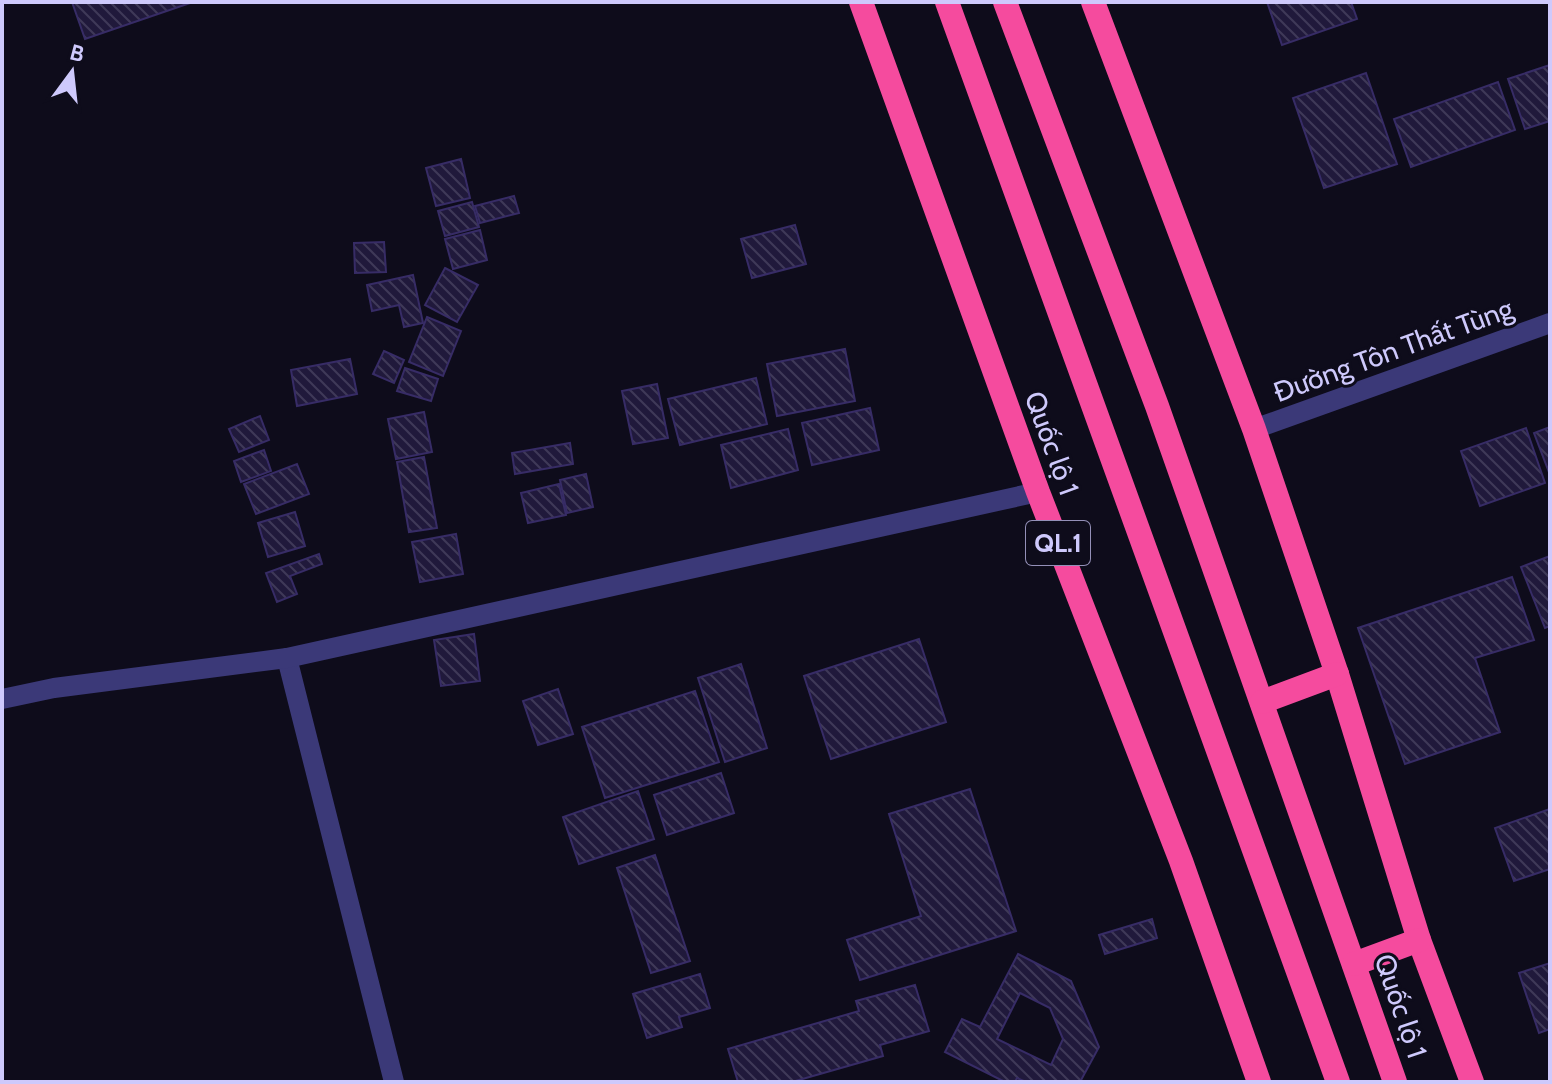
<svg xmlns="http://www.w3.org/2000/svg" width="1552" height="1084" font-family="Cabin,sans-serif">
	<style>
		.building { fill: url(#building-back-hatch); stroke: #372c66; stroke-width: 2; fill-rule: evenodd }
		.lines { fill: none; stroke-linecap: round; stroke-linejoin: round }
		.minor { stroke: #3b3978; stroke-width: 20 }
		.highway { stroke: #f54b9e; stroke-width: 24 }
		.labels { text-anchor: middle; stroke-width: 6; stroke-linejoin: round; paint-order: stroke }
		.shield { fill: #0e0c1b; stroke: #9490b8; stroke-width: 2 }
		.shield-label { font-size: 26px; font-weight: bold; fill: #cec9fc }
		.street-label { font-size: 28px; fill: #cec9fc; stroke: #0e0c1b }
	</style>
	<defs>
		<pattern id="building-back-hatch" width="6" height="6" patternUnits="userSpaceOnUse" patternTransform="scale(2)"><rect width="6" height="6" fill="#20193b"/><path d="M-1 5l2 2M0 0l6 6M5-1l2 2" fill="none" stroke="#3f3958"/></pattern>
	</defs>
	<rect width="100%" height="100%" fill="#0e0c1b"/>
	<g class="building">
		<path d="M 72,2 L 193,2 L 85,39 Z"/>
		<path d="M 1267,2 L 1351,2 L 1357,19 L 1282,45 Z"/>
		<path d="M 1550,65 L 1550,121 L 1525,129 L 1508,79 Z"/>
		<path d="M 1366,73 L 1397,164 L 1324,188 L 1293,98 Z"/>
		<path d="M 1498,82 L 1515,130 L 1411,167 L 1394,119 Z"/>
		<path d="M 461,159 L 470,198 L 436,206 L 426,168 Z"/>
		<path d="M 514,196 L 519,213 L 480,223 L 475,206 Z"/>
		<path d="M 472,202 L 479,227 L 445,236 L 438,211 Z"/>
		<path d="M 795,225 L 806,264 L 752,278 L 741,239 Z"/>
		<path d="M 480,230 L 487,260 L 453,269 L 445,239 Z"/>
		<path d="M 384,242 L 386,272 L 355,273 L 354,243 Z"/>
		<path d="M 445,268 L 478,285 L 457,322 L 425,305 Z"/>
		<path d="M 413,275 L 423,323 L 404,327 L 399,305 L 372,311 L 367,285 Z"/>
		<path d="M 427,317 L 461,331 L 443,376 L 409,362 Z"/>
		<path d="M 845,349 L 855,401 L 777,416 L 767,364 Z"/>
		<path d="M 384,351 L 404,360 L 394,383 L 373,374 Z"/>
		<path d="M 350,359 L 357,394 L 297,406 L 291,370 Z"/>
		<path d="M 405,368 L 438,379 L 431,401 L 397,391 Z"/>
		<path d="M 756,378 L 767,424 L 680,445 L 668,399 Z"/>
		<path d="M 657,384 L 668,438 L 633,444 L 622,391 Z"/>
		<path d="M 870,408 L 879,450 L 812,465 L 802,423 Z"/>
		<path d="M 424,412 L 432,452 L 396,459 L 388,419 Z"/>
		<path d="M 260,416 L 269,440 L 239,452 L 229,429 Z"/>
		<path d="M 1550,427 L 1550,475 L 1534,433 Z"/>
		<path d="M 1526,428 L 1545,483 L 1480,506 L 1461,451 Z"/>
		<path d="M 788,429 L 798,470 L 731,488 L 721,445 Z"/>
		<path d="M 570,443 L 573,464 L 515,474 L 512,453 Z"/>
		<path d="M 264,450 L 271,471 L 241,482 L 234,461 Z"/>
		<path d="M 424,457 L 437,528 L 409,532 L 397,462 Z"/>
		<path d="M 297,464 L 309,494 L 256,514 L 244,484 Z"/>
		<path d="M 586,474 L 593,507 L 567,513 L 560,480 Z"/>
		<path d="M 559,484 L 566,515 L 528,523 L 521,493 Z"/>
		<path d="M 295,512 L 305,546 L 268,557 L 258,523 Z"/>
		<path d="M 456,534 L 463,574 L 420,582 L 412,542 Z"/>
		<path d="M 319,554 L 322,564 L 290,576 L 297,594 L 277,602 L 266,573 Z"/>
		<path d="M 1550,556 L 1550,626 L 1545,628 L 1521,567 Z"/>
		<path d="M 1512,577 L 1534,640 L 1475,658 L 1500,732 L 1405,764 L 1358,628 Z"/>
		<path d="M 474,634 L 480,681 L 441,686 L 434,640 Z"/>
		<path d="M 919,639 L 946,722 L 831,759 L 804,676 Z"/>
		<path d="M 741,664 L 767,748 L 725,762 L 698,678 Z"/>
		<path d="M 558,689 L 573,734 L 538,745 L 523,701 Z"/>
		<path d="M 695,691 L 719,762 L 605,798 L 582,727 Z"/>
		<path d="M 721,773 L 734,813 L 667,835 L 654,795 Z"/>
		<path d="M 970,789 L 1016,931 L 860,980 L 847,940 L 921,916 L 889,814 Z"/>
		<path d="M 638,791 L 654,839 L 579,864 L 563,817 Z"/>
		<path d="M 1550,809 L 1550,869 L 1514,881 L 1495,828 Z"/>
		<path d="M 655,855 L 690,961 L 651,973 L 617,868 Z"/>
		<path d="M 1152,919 L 1157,938 L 1105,954 L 1099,935 Z"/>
		<path d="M 1018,954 L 1071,981 L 1099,1047 L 1080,1082 L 1026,1082 L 1017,1078 L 1015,1082 L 1005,1082 L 945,1052 L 962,1019 L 980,1027 ZM 1020,993 L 1050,1008 L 1063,1039 L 1051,1065 L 997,1039 Z"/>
		<path d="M 1550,963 L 1550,1029 L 1539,1033 L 1519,973 Z"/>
		<path d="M 700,974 L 710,1008 L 679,1017 L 682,1027 L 647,1038 L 633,994 Z"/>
		<path d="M 915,985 L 929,1031 L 880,1045 L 883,1056 L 792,1082 L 738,1082 L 728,1049 L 859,1011 L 856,1001 Z"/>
	</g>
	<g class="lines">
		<g class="minor">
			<path d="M 1254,429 L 1550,323"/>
			<path d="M 287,658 L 394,1082"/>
			<path d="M 2,699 L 54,688 L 287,658 L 1038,492"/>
		</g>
		<g class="highway">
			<path d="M 861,2 L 1038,492 L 1181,861 L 1259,1082"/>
			<path d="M 947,2 L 1338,1082"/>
			<path d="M 1005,2 L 1157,406 L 1395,1082"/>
			<path d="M 1093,2 L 1254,429 L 1337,674 L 1419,940 L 1472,1082"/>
			<path d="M 1262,702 L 1337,674"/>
			<path d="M 1354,964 L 1419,940"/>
		</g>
	</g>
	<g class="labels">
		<rect class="shield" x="1026" y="521" width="64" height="44" rx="6"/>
		<g class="shield-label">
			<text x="1058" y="552">QL.1</text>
		</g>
		<g class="street-label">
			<text transform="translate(1393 350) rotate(-20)" y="10">Đường Tôn Thất Tùng</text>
			<text transform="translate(1052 443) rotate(70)" y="10">Quốc lộ 1</text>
			<text transform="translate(1401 1006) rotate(71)" y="10">Quốc lộ 1</text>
		</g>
	</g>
	<rect width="1552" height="1084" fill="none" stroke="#cec9fc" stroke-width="8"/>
	<g transform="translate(72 72) rotate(15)" stroke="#0e0c1b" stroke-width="6" paint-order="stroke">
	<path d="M0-6L14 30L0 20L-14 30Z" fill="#cec9fc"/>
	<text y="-12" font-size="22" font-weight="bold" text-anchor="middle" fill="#cec9fc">B</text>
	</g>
</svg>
